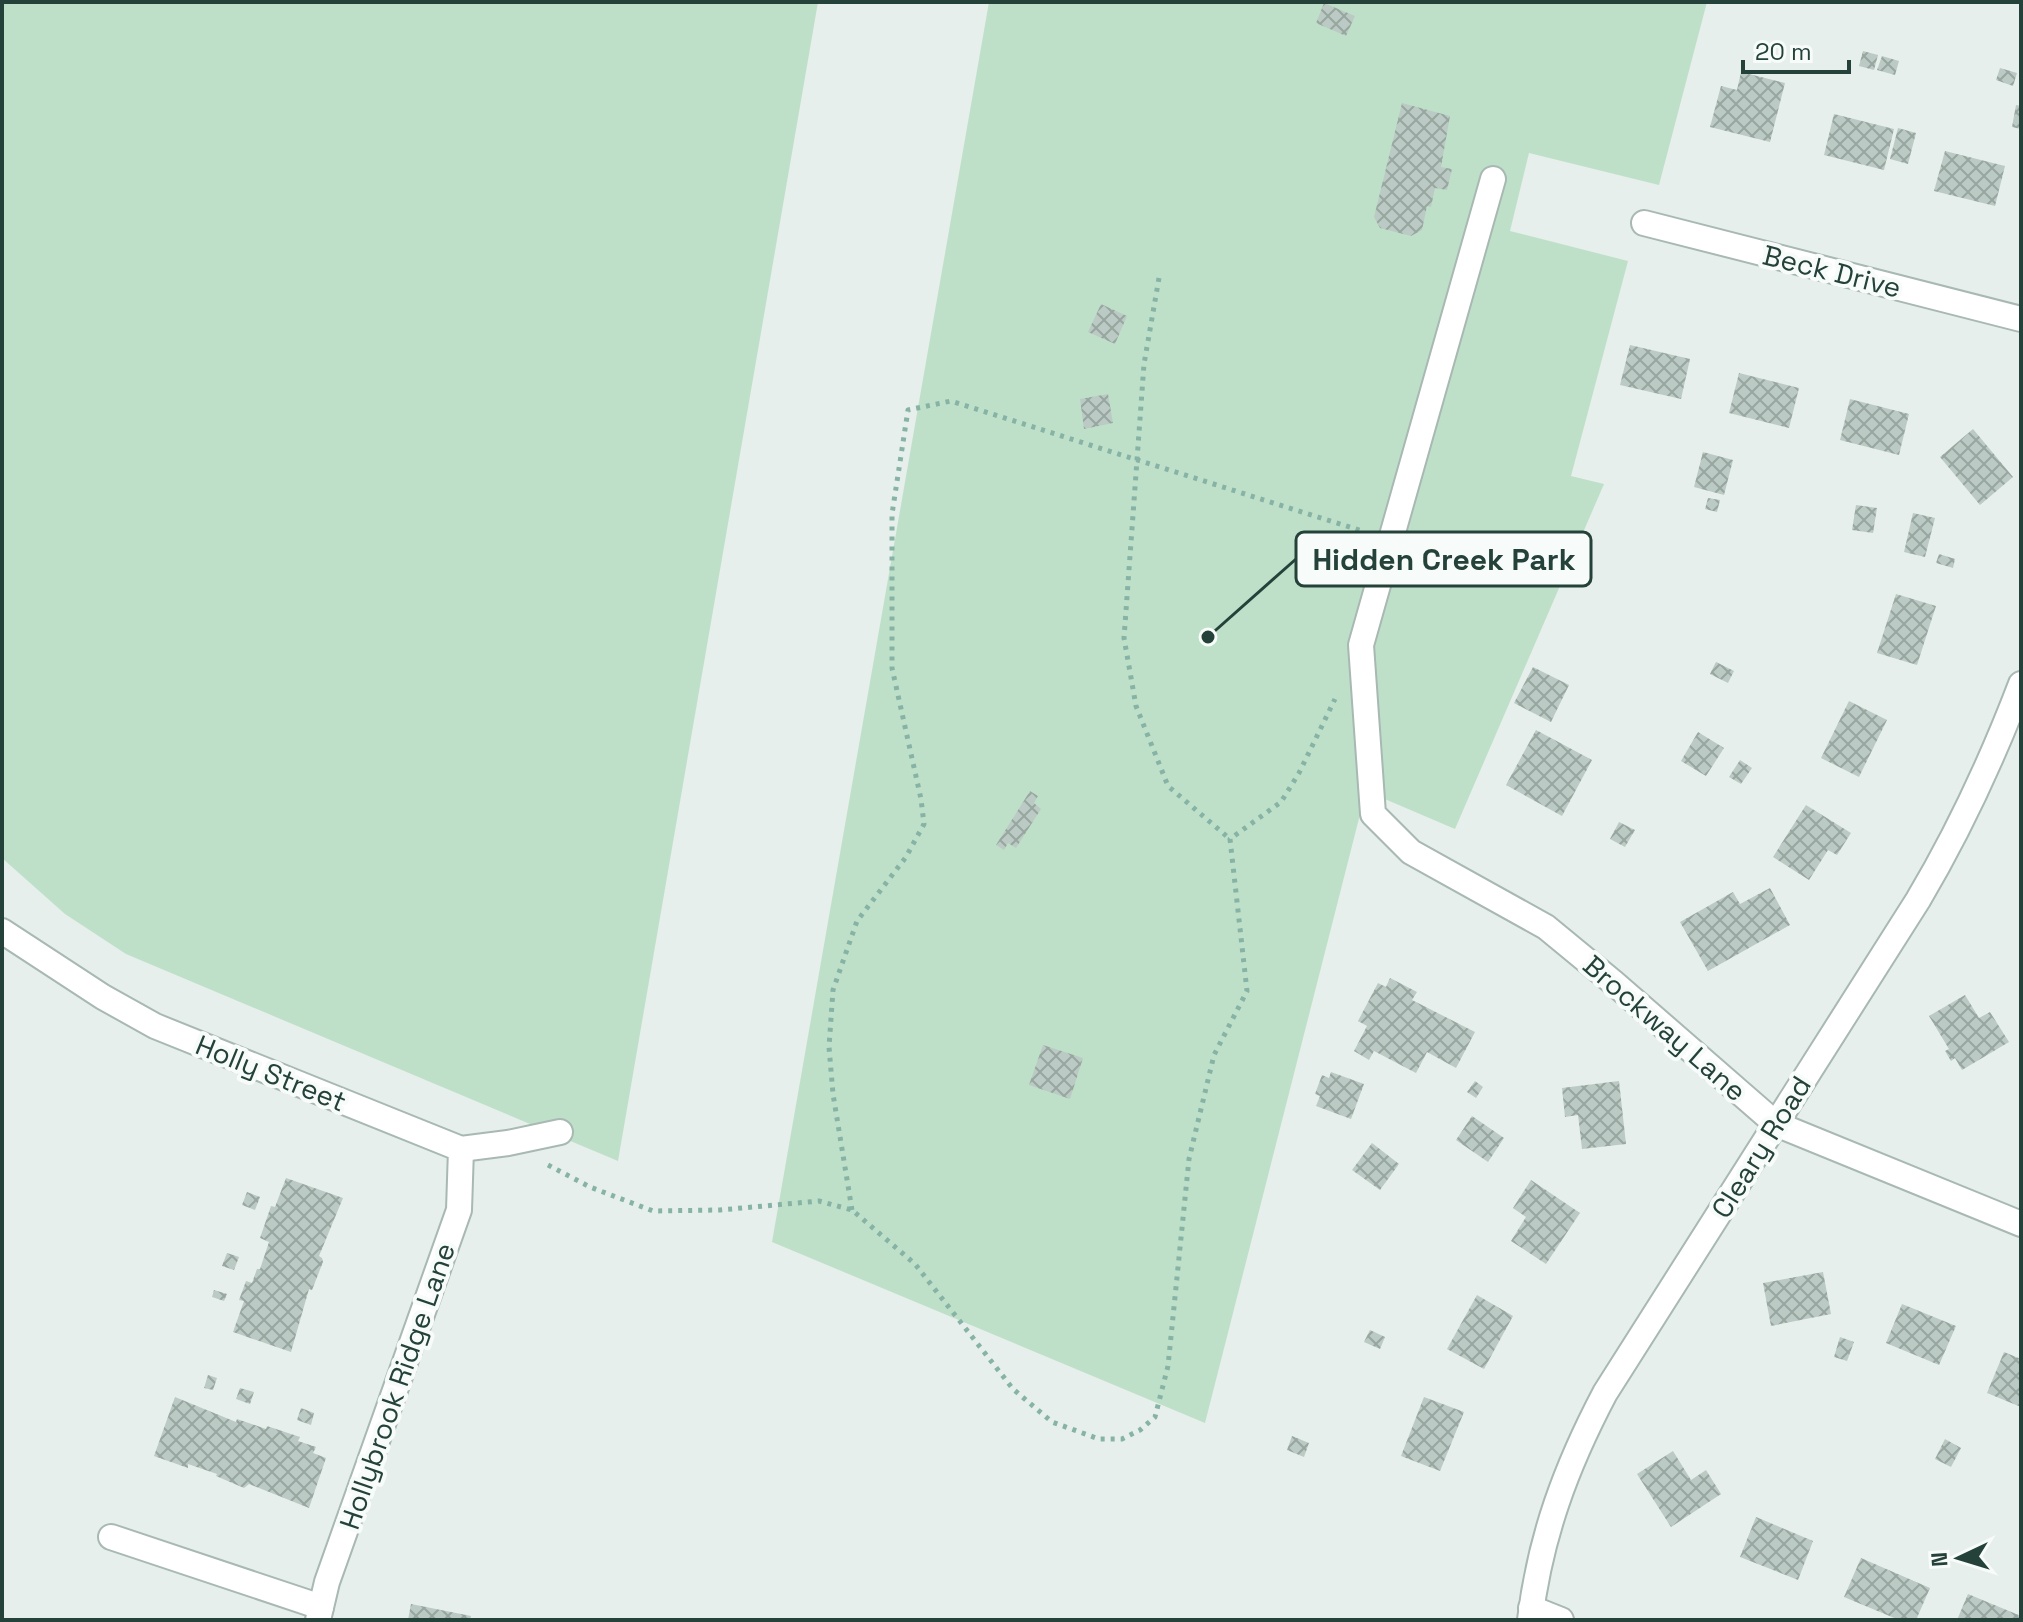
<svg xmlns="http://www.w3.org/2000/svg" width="2023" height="1622" font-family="'Space Grotesk',sans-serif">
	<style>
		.green { fill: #bfe0c8 }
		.building { fill: url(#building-cross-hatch) }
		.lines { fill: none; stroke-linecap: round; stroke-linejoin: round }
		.minor-casing { stroke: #a8b8b2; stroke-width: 28 }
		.path { stroke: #86b3a5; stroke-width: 5; stroke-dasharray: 4 6; stroke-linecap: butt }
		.minor { stroke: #fff; stroke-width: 24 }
		.labels { text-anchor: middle; stroke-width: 8; stroke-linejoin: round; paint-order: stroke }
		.street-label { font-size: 28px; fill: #24423a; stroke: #f7fbf9 }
		.leader { fill: none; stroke: #24423a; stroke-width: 3 }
		.callout-dot { fill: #24423a; stroke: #f7fbf9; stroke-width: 3 }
		.callout { fill: #f7fbf9; stroke: #24423a; stroke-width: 3 }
		.callout-label { font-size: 30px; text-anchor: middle; font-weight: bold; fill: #24423a }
	</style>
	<defs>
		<pattern id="building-cross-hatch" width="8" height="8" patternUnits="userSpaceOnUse" patternTransform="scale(2)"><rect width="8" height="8" fill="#bbcac4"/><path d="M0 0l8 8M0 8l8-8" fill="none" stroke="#98a6a0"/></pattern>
	</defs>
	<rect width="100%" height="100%" fill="#e6efeb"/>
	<g class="green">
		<path d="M 2,2 L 818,2 L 618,1161 L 126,954 L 65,914 L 2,858 Z"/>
		<path d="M 989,2 L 1707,2 L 1659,185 L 1529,153 L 1510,231 L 1628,261 L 1571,476 L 1604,484 L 1455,829 L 1366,791 L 1205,1423 L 772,1242 Z"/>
	</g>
	<g class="building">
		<path d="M 1324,3 L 1355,16 L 1346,36 L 1316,23 Z"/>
		<path d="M 1863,51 L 1878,55 L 1874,70 L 1859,66 Z"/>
		<path d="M 1882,56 L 1899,61 L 1895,75 L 1877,70 Z"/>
		<path d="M 2000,68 L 2017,73 L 2013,86 L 1996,80 Z"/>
		<path d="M 1741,72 L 1785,83 L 1770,142 L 1710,127 L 1721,86 L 1737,90 Z"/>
		<path d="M 1402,103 L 1450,116 L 1441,167 L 1452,169 L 1447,190 L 1435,188 L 1431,207 L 1427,206 L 1422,230 L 1411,236 L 1380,228 L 1374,217 Z"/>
		<path d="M 2016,105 L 2021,106 L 2021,129 L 2012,127 Z"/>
		<path d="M 1834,114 L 1894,129 L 1884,170 L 1824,155 Z"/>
		<path d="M 1898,128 L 1916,133 L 1908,164 L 1890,159 Z"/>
		<path d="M 1945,151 L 2005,166 L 1995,206 L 1934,191 Z"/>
		<path d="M 1101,304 L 1127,316 L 1115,344 L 1088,332 Z"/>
		<path d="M 1630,345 L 1690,359 L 1681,399 L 1620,385 Z"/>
		<path d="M 1739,373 L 1799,388 L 1789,428 L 1729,413 Z"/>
		<path d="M 1108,394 L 1113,423 L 1084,429 L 1080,399 Z"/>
		<path d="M 1850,399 L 1909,414 L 1899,455 L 1840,440 Z"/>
		<path d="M 1973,429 L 2013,477 L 1980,505 L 1940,457 Z"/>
		<path d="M 1703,452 L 1733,460 L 1724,495 L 1694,487 Z"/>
		<path d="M 1708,498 L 1720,500 L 1717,512 L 1705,509 Z"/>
		<path d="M 1856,505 L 1877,508 L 1873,533 L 1852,530 Z"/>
		<path d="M 1913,513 L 1935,518 L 1925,557 L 1904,552 Z"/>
		<path d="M 1939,554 L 1955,559 L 1953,568 L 1936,563 Z"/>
		<path d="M 1896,594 L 1936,606 L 1917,665 L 1877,653 Z"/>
		<path d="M 1716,662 L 1734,671 L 1728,683 L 1710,674 Z"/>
		<path d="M 1533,667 L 1569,685 L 1551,722 L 1514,703 Z"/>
		<path d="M 1849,701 L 1887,720 L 1859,777 L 1821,758 Z"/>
		<path d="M 1536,730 L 1592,760 L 1562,816 L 1506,785 Z"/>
		<path d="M 1698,732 L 1724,748 L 1706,776 L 1681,761 Z"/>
		<path d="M 1740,760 L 1752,768 L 1741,784 L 1729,777 Z"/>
		<path d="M 1030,791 L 1038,796 L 1034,803 L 1041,809 L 1016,848 L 1008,843 L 1004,850 L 996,845 Z"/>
		<path d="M 1806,805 L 1851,833 L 1837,855 L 1828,850 L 1809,880 L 1773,857 Z"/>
		<path d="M 1619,822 L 1635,830 L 1625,847 L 1610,839 Z"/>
		<path d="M 1770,888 L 1790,925 L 1708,971 L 1680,922 L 1733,892 L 1740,904 Z"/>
		<path d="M 1390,978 L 1417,992 L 1412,1000 L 1475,1032 L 1456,1068 L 1427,1052 L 1416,1073 L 1374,1051 L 1369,1060 L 1354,1051 L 1367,1026 L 1358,1021 L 1378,983 L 1386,987 Z"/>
		<path d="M 1965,995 L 1979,1018 L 1990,1012 L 2009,1042 L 1962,1070 L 1955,1058 L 1951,1061 L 1945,1051 L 1949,1049 L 1929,1016 Z"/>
		<path d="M 1043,1045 L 1083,1058 L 1070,1099 L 1029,1085 Z"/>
		<path d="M 1331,1072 L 1364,1084 L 1351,1119 L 1316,1106 L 1320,1096 L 1315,1094 L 1322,1075 L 1329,1078 Z"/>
		<path d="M 1475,1081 L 1483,1087 L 1476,1098 L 1467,1092 Z"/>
		<path d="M 1619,1081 L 1626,1144 L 1582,1149 L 1578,1115 L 1565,1117 L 1562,1088 Z"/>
		<path d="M 1472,1116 L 1504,1138 L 1488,1162 L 1456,1140 Z"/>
		<path d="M 1372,1143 L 1399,1164 L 1380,1190 L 1352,1170 Z"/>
		<path d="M 286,1178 L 343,1198 L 319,1256 L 322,1258 L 323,1262 L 312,1290 L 309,1289 L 291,1352 L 233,1332 L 244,1301 L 239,1300 L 246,1281 L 252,1283 L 257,1269 L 260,1269 L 269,1242 L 260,1238 L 271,1206 L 275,1207 Z"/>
		<path d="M 1531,1180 L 1580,1213 L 1546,1264 L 1511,1241 L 1526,1217 L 1513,1208 Z"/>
		<path d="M 247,1192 L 260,1197 L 255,1210 L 242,1205 Z"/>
		<path d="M 227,1253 L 239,1257 L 234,1270 L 222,1266 Z"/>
		<path d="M 1823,1272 L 1831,1314 L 1771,1326 L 1763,1283 Z"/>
		<path d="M 214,1290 L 227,1294 L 224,1301 L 212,1297 Z"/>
		<path d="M 1477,1295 L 1513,1316 L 1484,1369 L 1447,1349 Z"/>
		<path d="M 1902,1304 L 1956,1326 L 1939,1365 L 1886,1343 Z"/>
		<path d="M 1370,1330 L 1385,1337 L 1380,1349 L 1364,1342 Z"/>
		<path d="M 1840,1337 L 1854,1342 L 1847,1361 L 1834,1357 Z"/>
		<path d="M 2004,1352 L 2021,1359 L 2021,1407 L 1987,1393 Z"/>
		<path d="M 208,1375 L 217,1378 L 213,1390 L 204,1388 Z"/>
		<path d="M 240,1388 L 254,1392 L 250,1404 L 236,1399 Z"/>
		<path d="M 175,1397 L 236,1422 L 237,1419 L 266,1429 L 267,1426 L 300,1437 L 298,1441 L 316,1447 L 313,1453 L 326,1458 L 309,1508 L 249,1484 L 244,1488 L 216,1476 L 217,1474 L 188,1464 L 188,1468 L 154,1456 Z"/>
		<path d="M 1424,1397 L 1464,1412 L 1440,1471 L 1401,1456 Z"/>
		<path d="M 301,1408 L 314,1413 L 311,1425 L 297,1420 Z"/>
		<path d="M 1292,1436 L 1309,1443 L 1304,1457 L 1287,1450 Z"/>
		<path d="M 1945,1439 L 1961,1448 L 1951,1467 L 1935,1459 Z"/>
		<path d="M 1673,1451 L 1691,1480 L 1706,1470 L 1721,1494 L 1671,1527 L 1637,1474 Z"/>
		<path d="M 1756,1517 L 1813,1541 L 1798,1580 L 1740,1557 Z"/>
		<path d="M 1861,1558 L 1930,1588 L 1916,1620 L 1899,1620 L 1844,1597 Z"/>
		<path d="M 1968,1594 L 2021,1616 L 2021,1620 L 1957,1620 Z"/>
		<path d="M 411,1604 L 471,1616 L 470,1620 L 408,1620 Z"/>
	</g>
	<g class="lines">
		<g class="minor-casing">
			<g id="minor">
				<path d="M 1493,179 L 1361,645 L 1373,814 L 1411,852 L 1546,927 L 1614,983 L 1776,1124 L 2021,1224"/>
				<path d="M 1644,223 L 2021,319"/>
				<path d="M 2,931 L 103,997 L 155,1026 L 461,1149 L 508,1143 L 560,1132"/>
				<path d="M 111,1537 L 321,1607"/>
				<path d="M 1531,1608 L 1561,1620"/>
				<path d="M 318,1620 L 327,1582 L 459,1210 L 461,1149"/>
				<path d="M 1530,1620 C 1540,1537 1566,1467 1605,1393 L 1918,900 C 1959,831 1992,760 2021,684"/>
			</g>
		</g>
		<g class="path">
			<path d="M 1159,278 L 1144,364 L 1124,638 L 1136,706 L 1168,786 L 1230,839"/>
			<path d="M 548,1165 L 590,1187 L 653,1211 L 720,1210 L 819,1201 L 852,1210 L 915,1264 L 1013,1389 L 1052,1422 L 1099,1439 L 1122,1439 L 1140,1430 L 1155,1417 L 1168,1366 L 1189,1159 L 1214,1055 L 1247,991 L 1230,839 L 1281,802 L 1299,773 L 1335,699"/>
			<path d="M 852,1210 L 833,1094 L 829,1047 L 833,990 L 857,921 L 906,857 L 924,824 L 921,799 L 892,668 L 892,514 L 908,410 L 951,401 L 1362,531"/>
		</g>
		<use href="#minor" class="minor"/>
	</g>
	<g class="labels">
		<g class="street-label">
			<text transform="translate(1832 271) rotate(14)" y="10">Beck Drive</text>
			<text transform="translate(1665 1028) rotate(41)" y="10">Brockway Lane</text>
			<text transform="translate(271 1073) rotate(22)" y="10">Holly Street</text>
			<text transform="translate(1761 1147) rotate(-58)" y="10">Cleary Road</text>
			<text transform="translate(397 1386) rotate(-71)" y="10">Hollybrook Ridge Lane</text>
		</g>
	</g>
	<path class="leader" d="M1208 637L1296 559"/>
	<circle class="callout-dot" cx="1208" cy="637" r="8"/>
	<rect class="callout" x="1296" y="532" width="295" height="54" rx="8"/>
	<g class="callout-label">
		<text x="1444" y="570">Hidden Creek Park</text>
	</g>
	<rect width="2023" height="1622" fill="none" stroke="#24423a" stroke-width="8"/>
	<g transform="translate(1959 1558) rotate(266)" stroke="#f7fbf9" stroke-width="6" paint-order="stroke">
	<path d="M0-6L14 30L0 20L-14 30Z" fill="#24423a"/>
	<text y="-12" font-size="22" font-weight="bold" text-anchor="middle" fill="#24423a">N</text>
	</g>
	<path d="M1743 60v12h106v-12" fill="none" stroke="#24423a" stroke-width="4"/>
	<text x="1755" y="60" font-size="24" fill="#24423a" stroke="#f7fbf9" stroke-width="6" paint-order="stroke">20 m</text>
</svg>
